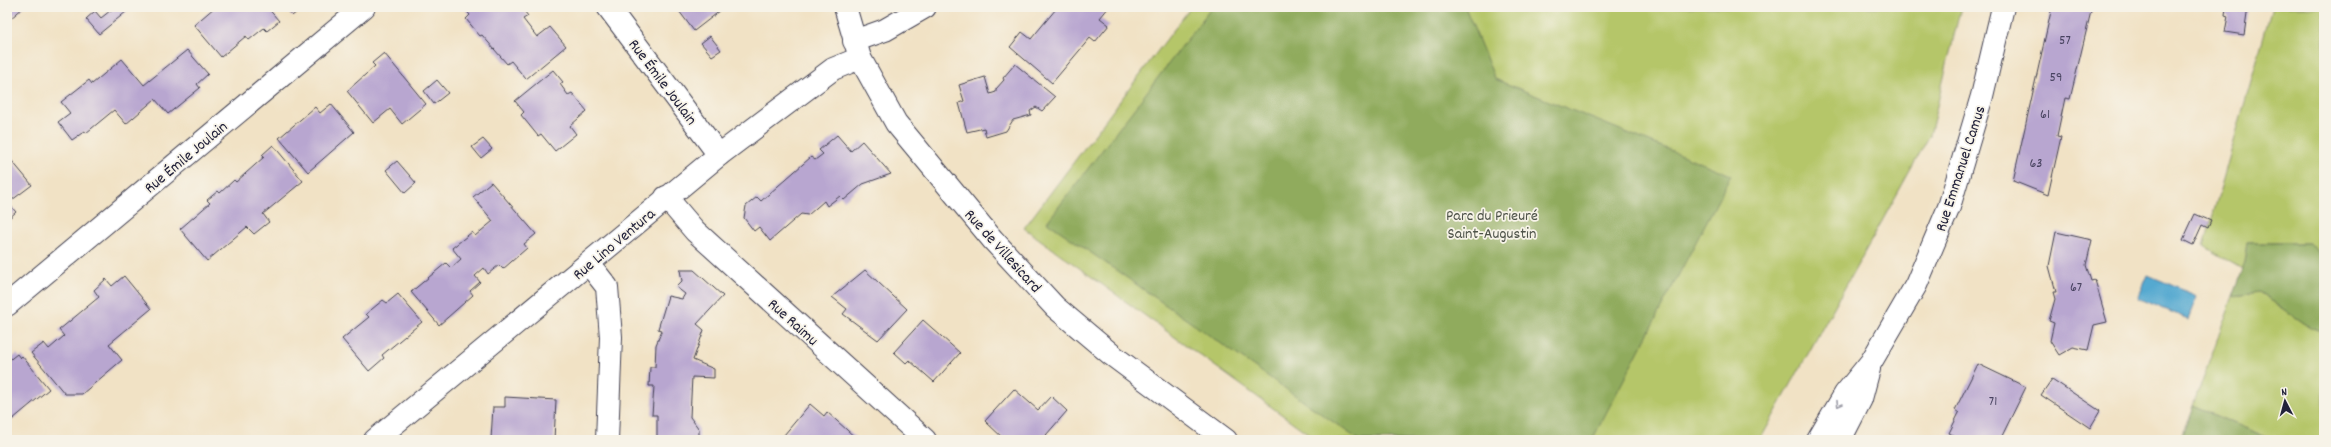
<svg xmlns="http://www.w3.org/2000/svg" width="2331" height="447" font-family="Dekko,sans-serif">
	<style>
		.green { fill: #b5c669; stroke: #6c7452 }
		.forest { fill: #90ab5d; stroke: #59664c }
		.water { fill: #54a9d0; stroke: #3b6686 }
		.building { fill: #b8a6d0 }
		.lines { fill: none; stroke-linecap: round; stroke-linejoin: round }
		.minor-casing { stroke: #413f50; stroke-width: 24 }
		.tertiary-casing { stroke: #413f50; stroke-width: 24 }
		.minor { stroke: #fff; stroke-width: 22 }
		.tertiary { stroke: #fff; stroke-width: 22 }
		.oneway { stroke: #9c9ca7 }
		.labels { text-anchor: middle; stroke-width: 3.5; stroke-linejoin: round; paint-order: stroke }
		.number-label { font-size: 14px; fill: #484360 }
		.street-label { font-size: 16px; fill: #22223b; stroke: #f7f3e8 }
		.park-label { font-size: 16px; fill: #4e5349; stroke: #f7f3e8 }
	</style>
	<rect width="100%" height="100%" fill="#f7f3e8"/>
	<filter id="ink" filterUnits="userSpaceOnUse"><feTurbulence type="fractalNoise" baseFrequency=".025" numOctaves="2"/><feDisplacementMap in="SourceGraphic" scale="8" xChannelSelector="R" yChannelSelector="G"/><feConvolveMatrix kernelMatrix="1 2 1 2 8 2 1 2 1" color-interpolation-filters="sRGB"/></filter>
	<filter id="wash" filterUnits="userSpaceOnUse"><feTurbulence type="fractalNoise" baseFrequency=".012" numOctaves="4" result="noise"/><feDisplacementMap in="SourceGraphic" scale="16" xChannelSelector="R" yChannelSelector="G"/><feGaussianBlur stdDeviation="0.9" result="paint"/><feColorMatrix in="noise" values="0 0 0 0 0 0 0 0 0 0 0 0 0 0 0 0 0 1.4 0 .05"/><feComposite in="paint" operator="in"/></filter>
	<g filter="url(#wash)">
		<rect width="100%" height="100%" fill="#f1e2c5"/>
		<g class="green">
			<path d="M 1191,7 L 1961,7 L 1930,135 L 1760,440 L 1317,440 L 1024,228 Z"/>
			<path d="M 2272,7 L 2324,7 L 2324,260 L 2310,243 L 2247,243 L 2243,269 L 2204,246 Z"/>
			<path d="M 2259,293 L 2306,325 L 2324,332 L 2324,440 L 2273,440 L 2193,406 L 2233,296 Z"/>
		</g>
		<g class="forest">
			<path d="M 1212,7 L 1465,7 L 1495,79 L 1731,175 L 1592,440 L 1359,440 L 1047,222 Z"/>
			<path d="M 2247,243 L 2310,243 L 2324,260 L 2324,332 L 2306,325 L 2259,293 L 2233,296 L 2243,269 Z"/>
			<path d="M 2193,406 L 2273,440 L 2180,440 Z"/>
		</g>
		<path class="water" d="M 2148,275 L 2197,296 L 2188,319 L 2138,298 Z"/>
		<g id="blocks">
			<g class="building">
				<path d="M 7,7 L 24,7 L 10,19 L 7,16 Z"/>
				<path d="M 115,7 L 132,7 L 99,34 L 86,19 L 95,11 L 101,18 Z"/>
				<path d="M 215,7 L 267,7 L 279,21 L 267,31 L 264,28 L 249,40 L 246,36 L 221,57 L 194,25 Z"/>
				<path d="M 285,7 L 303,7 L 292,16 Z"/>
				<path d="M 463,7 L 521,7 L 528,16 L 523,19 L 537,37 L 550,27 L 566,46 L 526,79 L 511,61 L 507,64 L 482,35 L 480,36 L 466,19 L 470,15 Z"/>
				<path d="M 671,7 L 725,7 L 694,31 L 676,7 L 673,10 Z"/>
				<path d="M 1054,7 L 1109,7 L 1100,18 L 1109,25 L 1095,42 L 1090,38 L 1052,83 L 1010,47 L 1022,32 L 1031,39 L 1056,9 Z"/>
				<path d="M 2052,7 L 2092,7 L 2070,99 L 2065,98 L 2057,136 L 2061,137 L 2048,195 L 2013,181 Z"/>
				<path d="M 2226,7 L 2248,7 L 2244,35 L 2225,32 L 2228,16 L 2225,15 Z"/>
				<path d="M 710,36 L 721,50 L 712,56 L 701,43 Z"/>
				<path d="M 187,50 L 208,74 L 197,84 L 200,88 L 168,114 L 155,99 L 126,124 L 114,110 L 86,133 L 85,131 L 72,140 L 58,122 L 70,113 L 61,102 L 89,80 L 92,84 L 122,59 L 144,85 Z"/>
				<path d="M 384,53 L 426,104 L 402,124 L 390,109 L 373,123 L 347,91 L 375,66 L 372,63 Z"/>
				<path d="M 1015,64 L 1055,97 L 1042,111 L 1036,107 L 1030,111 L 1031,115 L 1013,120 L 1006,131 L 986,137 L 984,128 L 967,132 L 959,103 L 964,101 L 959,85 L 985,77 L 990,94 L 996,92 L 996,89 L 1004,80 L 1003,78 Z"/>
				<path d="M 553,70 L 563,82 L 560,84 L 568,95 L 572,93 L 587,111 L 570,126 L 576,134 L 555,151 L 541,134 L 538,136 L 521,115 L 524,112 L 515,101 Z"/>
				<path d="M 437,80 L 448,93 L 434,104 L 424,91 Z"/>
				<path d="M 331,104 L 354,132 L 308,172 L 279,138 L 315,107 L 320,113 Z"/>
				<path d="M 837,135 L 851,151 L 862,141 L 891,174 L 863,184 L 844,200 L 840,196 L 827,206 L 824,201 L 808,215 L 801,214 L 770,241 L 759,227 L 754,231 L 744,218 L 746,206 L 757,197 L 761,201 L 811,157 L 815,160 L 823,154 L 819,150 Z"/>
				<path d="M 483,139 L 492,149 L 481,158 L 472,147 Z"/>
				<path d="M 273,145 L 303,181 L 263,214 L 269,222 L 254,234 L 247,227 L 207,261 L 180,229 L 210,203 L 207,200 L 218,191 L 220,193 L 234,180 L 236,182 L 264,157 L 262,155 Z"/>
				<path d="M 7,155 L 32,185 L 8,203 L 16,212 L 7,220 Z"/>
				<path d="M 397,161 L 416,183 L 405,193 L 386,170 Z"/>
				<path d="M 491,182 L 536,234 L 524,244 L 527,248 L 503,269 L 499,265 L 488,274 L 484,268 L 475,276 L 480,282 L 470,291 L 473,295 L 439,325 L 411,292 L 446,263 L 451,268 L 461,259 L 452,248 L 472,232 L 475,236 L 493,221 L 473,197 Z"/>
				<path d="M 2195,214 L 2211,221 L 2208,228 L 2202,225 L 2193,245 L 2183,240 Z"/>
				<path d="M 2056,232 L 2092,240 L 2086,265 L 2091,281 L 2095,280 L 2107,322 L 2094,325 L 2088,350 L 2073,347 L 2059,355 L 2050,341 L 2054,323 L 2049,321 L 2055,299 L 2053,292 L 2056,292 L 2049,266 Z"/>
				<path d="M 680,270 L 694,270 L 723,296 L 697,324 L 704,330 L 693,360 L 714,369 L 714,378 L 692,377 L 690,417 L 699,429 L 699,440 L 657,440 L 657,415 L 652,415 L 654,386 L 649,386 L 650,367 L 655,367 L 656,345 L 662,330 L 658,329 L 668,296 L 682,299 L 685,294 L 676,287 L 682,281 Z"/>
				<path d="M 865,270 L 907,309 L 878,340 L 843,314 L 847,309 L 832,297 Z"/>
				<path d="M 124,276 L 151,309 L 109,344 L 122,360 L 82,394 L 65,394 L 31,353 L 44,343 L 49,349 L 64,336 L 59,330 L 99,297 L 94,290 L 106,279 L 112,286 Z"/>
				<path d="M 398,294 L 422,322 L 382,355 L 384,358 L 369,371 L 342,339 L 369,317 L 366,314 L 383,300 L 387,303 Z"/>
				<path d="M 923,320 L 960,353 L 934,382 L 909,360 L 906,363 L 894,352 Z"/>
				<path d="M 17,354 L 20,358 L 22,356 L 49,389 L 7,424 L 7,362 Z"/>
				<path d="M 1978,364 L 2026,387 L 2000,440 L 1964,440 L 1949,433 L 1959,413 L 1955,410 Z"/>
				<path d="M 2052,379 L 2100,411 L 2090,428 L 2041,395 Z"/>
				<path d="M 1014,389 L 1038,410 L 1051,396 L 1067,411 L 1046,435 L 1052,440 L 1005,440 L 985,421 Z"/>
				<path d="M 505,397 L 556,400 L 554,440 L 491,439 L 493,407 L 505,407 Z"/>
				<path d="M 810,404 L 824,416 L 827,412 L 857,439 L 789,440 L 784,435 Z"/>
			</g>
		</g>
	</g>
	<g filter="url(#ink)">
		<use href="#blocks" fill-opacity="0" stroke="#413f50" stroke-width="1"/>
		<g class="lines">
			<g class="minor-casing">
				<g id="minor">
					<path d="M 608,7 L 719,155"/>
					<path d="M 854,41 L 885,30 L 925,7"/>
					<path d="M 666,197 L 695,231 L 925,440"/>
					<path d="M 589,264 L 607,287 L 611,337 L 607,440"/>
					<path d="M 7,305 L 364,7"/>
					<path d="M 375,440 L 719,155 L 833,69 L 860,58"/>
				</g>
			</g>
			<g class="tertiary-casing">
				<g id="tertiary">
					<path d="M 845,7 L 860,58 L 896,123 L 993,240 L 1055,307 L 1112,355 L 1226,440"/>
					<path d="M 1818,440 L 1845,394 L 1871,362 L 1916,285 L 1949,207 L 1982,96 L 2003,7"/>
					<path d="M 1840,440 L 1861,399 L 1869,369"/>
				</g>
			</g>
			<use href="#minor" class="minor"/>
			<use href="#tertiary" class="tertiary"/>
		</g>
		<defs><path id="oneway-chevron" d="M-2-3.5L2.5 0L-2 3.5" fill="none" stroke-width="1.6" stroke-linecap="round" stroke-linejoin="round"/></defs>
		<use class="oneway" href="#oneway-chevron" transform="translate(1839 404) rotate(120)"/>
	</g>
	<g class="labels">
		<g class="number-label">
			<text x="2065" y="44">57</text>
			<text x="2056" y="81">59</text>
			<text x="2045" y="118">61</text>
			<text x="2036" y="167">63</text>
			<text x="2076" y="291">67</text>
			<text x="1993" y="405">71</text>
		</g>
		<g class="street-label">
			<text transform="translate(664 81) rotate(53)" y="6">Rue Émile Joulain</text>
			<text transform="translate(185 156) rotate(-40)" y="6">Rue Émile Joulain</text>
			<text transform="translate(1959 168) rotate(-72)" y="6">Rue Emmanuel Camus</text>
			<text transform="translate(613 243) rotate(-40)" y="6">Rue Lino Ventura</text>
			<text transform="translate(1004 250) rotate(48)" y="6">Rue de Villesicard</text>
			<text transform="translate(794 321) rotate(42)" y="6">Rue Raimu</text>
		</g>
		<g class="park-label">
			<text x="1492" y="220">Parc du Prieuré<tspan x="1492" dy="18">Saint-Augustin</tspan></text>
		</g>
	</g>
	<rect width="2331" height="447" fill="none" stroke="#f7f3e8" stroke-width="24"/>
	<g transform="translate(2285 401) rotate(354)" stroke="#f7f3e8" stroke-width="3" paint-order="stroke">
	<path d="M0-3L7 15L0 10L-7 15Z" fill="#22223b"/>
	<text y="-6" font-size="11" font-weight="bold" text-anchor="middle" fill="#22223b">N</text>
	</g>
</svg>
